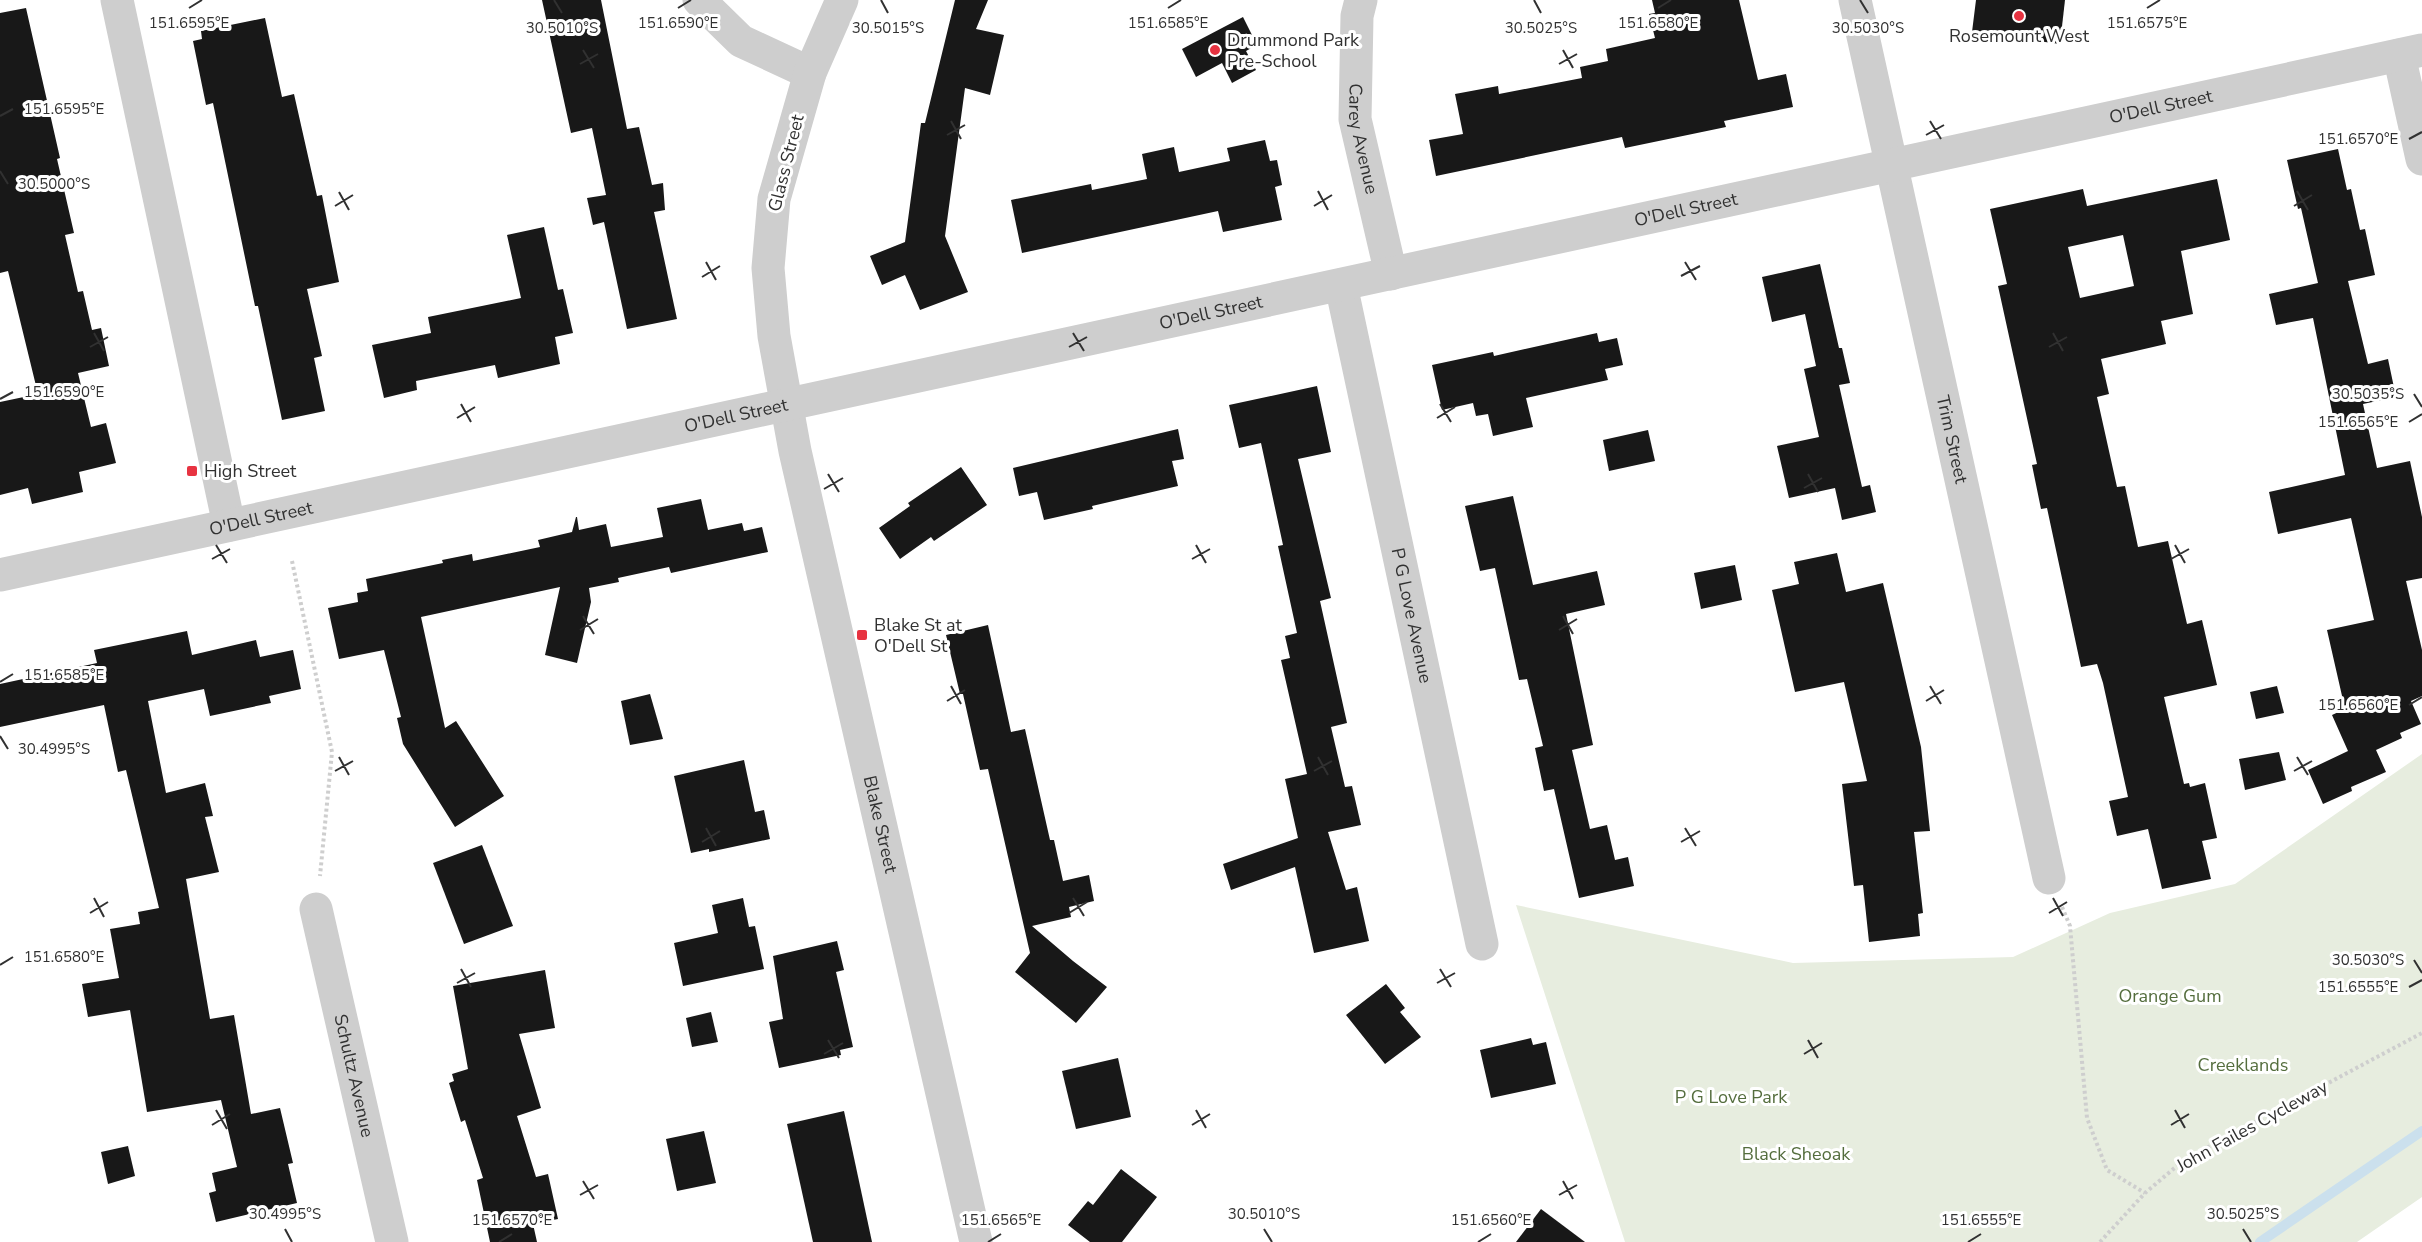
<svg xmlns="http://www.w3.org/2000/svg" width="2422" height="1242" font-family="'Nunito Sans',sans-serif">
	<style>
		.green { fill: #e7eddf }
		.lines { fill: none; stroke-linecap: round; stroke-linejoin: round }
		.stream { stroke: #cbe0ed; stroke-width: 10 }
		.building { fill: #181818; fill-rule: evenodd }
		.path { stroke: #cecece; stroke-width: 4; stroke-dasharray: 3 3; stroke-linecap: butt }
		.minor { stroke: #cecece; stroke-width: 33 }
		.ticks { fill: none; stroke: #313131; stroke-width: 2 }
		.poi-dot { fill: #e73341; stroke: #fff; stroke-width: 2 }
		.labels { text-anchor: middle; stroke-width: 6; stroke-linejoin: round; paint-order: stroke }
		.poi-label { font-size: 18px; fill: #313131; stroke: #fff; text-anchor: start }
		.street-label { font-size: 18px; fill: #313131; stroke: #fff }
		.park-label { font-size: 18px; fill: #546d3d; stroke: #fff }
		.ticks-label { font-size: 15px; text-anchor: middle; fill: #313131; stroke: #fff; stroke-width: 6; stroke-linejoin: round; paint-order: stroke }
	</style>
	<rect width="100%" height="100%" fill="#fff"/>
	<path class="green" d="M 2422,754 L 2422,1197 L 2357,1242 L 1625,1242 L 1516,905 L 1793,963 L 2013,957 L 2110,913 L 2235,884 Z"/>
	<g class="lines">
		<path class="stream" d="M 2260,1242 L 2422,1131"/>
	</g>
	<g class="building">
		<path d="M 542,0 L 601,0 L 627,129 L 639,127 L 652,185 L 663,183 L 665,210 L 654,212 L 677,319 L 627,329 L 604,222 L 593,225 L 587,198 L 606,195 L 592,128 L 571,133 Z"/>
		<path d="M 955,0 L 988,0 L 976,29 L 1004,35 L 990,95 L 965,88 L 945,236 L 968,292 L 920,310 L 905,275 L 882,285 L 870,256 L 905,242 L 921,123 L 925,123 Z"/>
		<path d="M 1652,0 L 1739,0 L 1758,80 L 1786,74 L 1793,107 L 1724,121 L 1726,127 L 1625,148 L 1622,137 L 1436,176 L 1429,140 L 1463,134 L 1455,94 L 1498,86 L 1499,94 L 1582,78 L 1580,67 L 1608,61 L 1606,49 L 1655,38 L 1649,14 L 1655,13 Z"/>
		<path d="M 1976,0 L 2065,0 L 2060,44 L 1972,32 Z"/>
		<path d="M 26,8 L 60,158 L 57,159 L 74,233 L 65,235 L 78,292 L 83,291 L 92,330 L 101,328 L 109,366 L 78,373 L 91,427 L 106,423 L 116,463 L 79,472 L 83,492 L 32,504 L 28,488 L 0,495 L 0,402 L 38,394 L 8,271 L 0,273 L 0,13 Z"/>
		<path d="M 1243,17 L 1257,45 L 1246,51 L 1256,70 L 1232,83 L 1222,63 L 1196,77 L 1182,49 Z"/>
		<path d="M 265,18 L 282,97 L 294,94 L 317,196 L 322,195 L 339,282 L 307,289 L 322,356 L 314,358 L 325,411 L 282,420 L 258,306 L 255,306 L 213,103 L 206,105 L 193,41 L 202,39 L 201,31 Z"/>
		<path d="M 1265,140 L 1270,161 L 1277,160 L 1282,185 L 1275,187 L 1282,220 L 1223,232 L 1218,211 L 1022,253 L 1011,200 L 1091,184 L 1092,190 L 1147,179 L 1142,154 L 1174,147 L 1179,172 L 1230,161 L 1227,148 Z"/>
		<path d="M 2338,149 L 2347,190 L 2351,189 L 2360,230 L 2365,229 L 2375,275 L 2348,281 L 2368,364 L 2388,359 L 2396,397 L 2363,404 L 2377,468 L 2410,461 L 2422,517 L 2422,578 L 2406,581 L 2422,650 L 2422,696 L 2411,701 L 2421,724 L 2400,733 L 2402,738 L 2376,750 L 2386,772 L 2351,787 L 2352,791 L 2323,804 L 2308,770 L 2348,751 L 2332,715 L 2345,709 L 2327,630 L 2374,620 L 2351,518 L 2278,534 L 2269,492 L 2345,475 L 2313,318 L 2276,325 L 2269,294 L 2318,283 L 2301,208 L 2298,209 L 2287,160 Z"/>
		<path d="M 2217,179 L 2230,240 L 2181,251 L 2193,314 L 2161,321 L 2166,344 L 2101,359 L 2109,394 L 2097,397 L 2117,487 L 2125,486 L 2138,547 L 2168,541 L 2187,624 L 2202,620 L 2217,685 L 2164,697 L 2184,784 L 2189,783 L 2190,787 L 2205,783 L 2217,838 L 2202,841 L 2211,879 L 2162,889 L 2148,829 L 2117,836 L 2109,801 L 2128,797 L 2103,683 L 2097,664 L 2081,667 L 2047,508 L 2041,509 L 2032,465 L 2037,464 L 1998,286 L 2007,284 L 1990,209 L 2083,189 L 2087,206 ZM 2123,235 L 2134,286 L 2080,298 L 2068,247 Z"/>
		<path d="M 544,227 L 558,290 L 563,289 L 573,333 L 555,337 L 560,364 L 498,378 L 495,365 L 416,381 L 417,390 L 384,398 L 372,345 L 431,333 L 428,317 L 521,298 L 507,235 Z"/>
		<path d="M 1820,264 L 1839,348 L 1842,348 L 1850,383 L 1839,385 L 1862,487 L 1870,485 L 1876,512 L 1842,520 L 1835,488 L 1789,498 L 1777,446 L 1819,437 L 1804,369 L 1816,366 L 1805,314 L 1772,322 L 1762,277 Z"/>
		<path d="M 1597,333 L 1599,342 L 1617,338 L 1623,365 L 1605,369 L 1608,380 L 1526,398 L 1533,427 L 1493,436 L 1488,414 L 1476,416 L 1473,403 L 1442,410 L 1432,365 L 1493,352 L 1494,356 Z"/>
		<path d="M 1317,386 L 1331,452 L 1298,459 L 1331,598 L 1320,601 L 1347,723 L 1331,727 L 1345,787 L 1352,786 L 1361,825 L 1328,832 L 1346,890 L 1357,887 L 1369,941 L 1314,953 L 1295,867 L 1231,890 L 1223,864 L 1298,838 L 1285,779 L 1307,774 L 1281,660 L 1290,658 L 1285,636 L 1297,633 L 1278,546 L 1283,545 L 1261,443 L 1239,448 L 1229,405 Z"/>
		<path d="M 1178,429 L 1184,459 L 1172,461 L 1178,486 L 1092,506 L 1093,509 L 1044,520 L 1037,492 L 1019,496 L 1013,468 Z"/>
		<path d="M 1648,430 L 1655,461 L 1609,471 L 1603,440 Z"/>
		<path d="M 961,467 L 987,505 L 934,541 L 931,537 L 900,559 L 879,528 L 910,506 L 908,503 Z"/>
		<path d="M 1513,496 L 1533,585 L 1597,571 L 1605,605 L 1566,614 L 1593,745 L 1572,750 L 1590,829 L 1607,825 L 1615,860 L 1628,857 L 1634,886 L 1579,898 L 1554,789 L 1544,791 L 1535,748 L 1543,746 L 1527,679 L 1519,680 L 1495,568 L 1480,571 L 1465,506 Z"/>
		<path d="M 701,499 L 708,530 L 742,523 L 744,531 L 762,527 L 768,552 L 671,573 L 669,567 L 618,578 L 619,582 L 589,588 L 591,602 L 577,663 L 545,655 L 560,587 L 421,617 L 445,728 L 456,721 L 504,796 L 455,827 L 403,744 L 397,718 L 401,717 L 384,650 L 339,659 L 328,608 L 358,602 L 357,593 L 368,591 L 366,579 L 443,563 L 442,560 L 472,554 L 473,561 L 540,547 L 538,540 L 572,532 L 576,517 L 577,517 L 579,530 L 606,524 L 611,547 L 663,537 L 657,508 Z"/>
		<path d="M 1837,553 L 1846,592 L 1883,583 L 1921,747 L 1930,831 L 1914,832 L 1923,913 L 1918,914 L 1920,936 L 1869,942 L 1863,885 L 1854,886 L 1842,784 L 1867,781 L 1844,682 L 1795,692 L 1772,590 L 1799,584 L 1794,562 Z"/>
		<path d="M 1735,565 L 1742,600 L 1701,609 L 1694,573 Z"/>
		<path d="M 988,625 L 1011,732 L 1025,729 L 1050,840 L 1054,840 L 1063,881 L 1089,875 L 1094,901 L 1069,907 L 1071,917 L 1032,926 L 1073,961 L 1107,987 L 1076,1023 L 1015,972 L 1030,953 L 988,769 L 980,770 L 963,694 L 960,694 L 946,635 Z"/>
		<path d="M 187,631 L 192,655 L 256,640 L 260,657 L 293,650 L 301,689 L 269,696 L 271,703 L 210,716 L 204,689 L 148,701 L 166,793 L 205,783 L 213,816 L 205,817 L 219,872 L 186,879 L 210,1019 L 234,1015 L 251,1114 L 280,1108 L 293,1163 L 288,1164 L 297,1203 L 216,1222 L 209,1193 L 216,1191 L 212,1173 L 237,1167 L 221,1100 L 147,1112 L 130,1010 L 88,1017 L 82,984 L 119,978 L 110,929 L 140,924 L 138,912 L 159,908 L 126,770 L 118,772 L 104,705 L 0,727 L 0,684 L 97,663 L 94,650 Z"/>
		<path d="M 2277,686 L 2284,713 L 2256,719 L 2250,692 Z"/>
		<path d="M 650,694 L 663,739 L 630,745 L 621,701 Z"/>
		<path d="M 2279,752 L 2286,780 L 2245,790 L 2239,759 Z"/>
		<path d="M 744,760 L 755,812 L 764,810 L 770,839 L 709,852 L 709,849 L 691,853 L 674,776 Z"/>
		<path d="M 482,845 L 513,926 L 464,944 L 433,863 Z"/>
		<path d="M 743,898 L 749,927 L 755,926 L 764,969 L 683,986 L 674,943 L 718,933 L 712,905 Z"/>
		<path d="M 837,941 L 844,970 L 836,972 L 853,1047 L 840,1050 L 841,1055 L 779,1068 L 769,1022 L 783,1019 L 773,956 Z"/>
		<path d="M 545,970 L 555,1028 L 519,1034 L 541,1108 L 517,1116 L 536,1177 L 548,1174 L 558,1219 L 533,1224 L 537,1242 L 490,1242 L 477,1180 L 483,1178 L 465,1120 L 461,1122 L 449,1083 L 454,1081 L 452,1074 L 468,1069 L 453,986 Z"/>
		<path d="M 1386,984 L 1405,1008 L 1400,1012 L 1421,1037 L 1385,1064 L 1346,1015 Z"/>
		<path d="M 711,1012 L 718,1042 L 692,1047 L 686,1018 Z"/>
		<path d="M 1531,1038 L 1533,1045 L 1546,1042 L 1556,1084 L 1491,1098 L 1480,1050 Z"/>
		<path d="M 1118,1058 L 1131,1117 L 1076,1129 L 1062,1071 Z"/>
		<path d="M 844,1111 L 872,1242 L 813,1242 L 787,1124 Z"/>
		<path d="M 704,1131 L 716,1183 L 677,1191 L 666,1139 Z"/>
		<path d="M 128,1146 L 135,1176 L 108,1184 L 101,1152 Z"/>
		<path d="M 1121,1169 L 1157,1197 L 1122,1242 L 1090,1242 L 1068,1225 L 1088,1201 L 1093,1205 Z"/>
		<path d="M 1541,1209 L 1585,1242 L 1516,1242 Z"/>
	</g>
	<g class="lines">
		<g class="path">
			<path d="M 292,561 L 332,752 L 320,876"/>
			<path d="M 2062,907 L 2070,926 L 2087,1118 L 2107,1170 L 2145,1193"/>
			<path d="M 2100,1242 L 2145,1193 L 2184,1160 L 2422,1033"/>
		</g>
		<g class="minor">
			<path d="M 117,0 L 229,525"/>
			<path d="M 699,0 L 741,41 L 810,73"/>
			<path id="s1" d="M 842,0 L 810,73 L 774,199 L 768,268 L 774,336 L 795,451 L 976,1242"/>
			<path id="s2" d="M 1361,0 L 1357,16 L 1355,119 L 1391,274"/>
			<path id="s3" d="M 1855,0 L 2049,878"/>
			<path d="M 2399,55 L 2422,159"/>
			<path id="s4" d="M 1341,285 L 1482,944"/>
			<path id="s5" d="M 0,575 L 2422,50"/>
			<path id="s6" d="M 316,909 L 392,1242"/>
		</g>
	</g>
	<path class="ticks" d="M 554,0 L 562,13M 881,0 L 888,13M 1534,0 L 1541,13M 1860,0 L 1868,13M 189,8 L 202,0M 678,8 L 691,0M 1168,8 L 1181,0M 1658,8 L 1671,0M 2147,8 L 2160,0M 583,50 L 594,68M 1563,50 L 1573,68M 580,64 L 598,54M 1559,64 L 1577,54M 0,116 L 13,109M 951,121 L 961,139M 1930,121 L 1941,139M 947,135 L 965,125M 1926,135 L 1944,125M 2409,139 L 2422,132M 0,171 L 8,184M 1318,191 L 1328,210M 2297,191 L 2308,210M 339,192 L 349,210M 335,206 L 353,195M 1314,206 L 1332,195M 2294,206 L 2312,195M 706,262 L 716,280M 1685,262 L 1696,280M 1681,276 L 1700,266M 702,277 L 720,266M 94,333 L 104,351M 1073,333 L 1084,351M 2053,333 L 2063,351M 90,347 L 108,337M 1069,347 L 1087,337M 2049,347 L 2067,337M 2414,394 L 2422,407M 0,399 L 13,392M 461,404 L 471,422M 1440,404 L 1451,422M 457,418 L 475,407M 1437,418 L 1455,407M 2409,422 L 2422,414M 828,474 L 839,492M 1808,474 L 1818,492M 1804,488 L 1822,478M 824,489 L 843,478M 216,545 L 227,563M 1196,545 L 1206,563M 2175,545 L 2185,563M 212,559 L 230,549M 1192,559 L 1210,549M 2171,559 L 2189,549M 583,616 L 594,634M 1563,616 L 1573,634M 580,630 L 598,619M 1559,630 L 1577,619M 0,682 L 13,674M 951,686 L 961,704M 1930,686 L 1941,704M 947,701 L 965,690M 1926,701 L 1944,690M 2409,705 L 2422,697M 0,736 L 8,749M 339,757 L 349,775M 1318,757 L 1328,775M 2297,757 L 2308,775M 335,771 L 353,761M 1314,771 L 1332,761M 2294,771 L 2312,761M 706,828 L 716,846M 1685,828 L 1696,846M 702,842 L 720,831M 1681,842 L 1700,831M 94,898 L 104,917M 1073,898 L 1084,916M 2053,898 L 2063,916M 90,913 L 108,902M 1069,913 L 1087,902M 2049,913 L 2067,902M 2414,960 L 2422,973M 0,965 L 13,957M 461,969 L 471,987M 1440,969 L 1451,987M 457,983 L 475,973M 1437,983 L 1455,973M 2409,987 L 2422,980M 828,1040 L 839,1058M 1808,1040 L 1818,1058M 824,1054 L 843,1043M 1804,1054 L 1822,1043M 216,1110 L 227,1129M 1196,1110 L 1206,1128M 2175,1110 L 2185,1128M 212,1125 L 230,1114M 1192,1125 L 1210,1114M 2171,1125 L 2189,1114M 583,1181 L 594,1199M 1563,1181 L 1573,1199M 580,1195 L 598,1185M 1559,1195 L 1577,1185M 285,1229 L 292,1242M 1264,1229 L 1272,1242M 2243,1229 L 2251,1242M 499,1242 L 512,1234M 988,1242 L 1001,1234M 1478,1242 L 1491,1234M 1968,1242 L 1981,1234"/>
	<g class="poi-dot">
		<circle cx="2019" cy="16" r="6"/>
		<circle cx="1215" cy="50" r="6"/>
		<rect x="186" y="465" width="12" height="12" rx="3"/>
		<rect x="856" y="629" width="12" height="12" rx="3"/>
	</g>
	<g class="labels">
		<g class="poi-label">
			<text x="2019" y="42" text-anchor="middle">Rosemount West</text>
			<text x="1227" y="46">Drummond Park<tspan x="1227" dy="21">Pre-School</tspan></text>
			<text x="204" y="477">High Street</text>
			<text x="874" y="631">Blake St at<tspan x="874" dy="21">O'Dell St</tspan></text>
		</g>
		<g class="street-label">
			<text dy="6" stroke="none"><textPath href="#s5" startOffset="2211">O'Dell Street</textPath></text>
			<text dy="6" stroke="none"><textPath href="#s2" startOffset="140">Carey Avenue</textPath></text>
			<text transform="translate(786 163) rotate(-76)" y="6">Glass Street</text>
			<text dy="6" stroke="none"><textPath href="#s5" startOffset="1725">O'Dell Street</textPath></text>
			<text dy="6" stroke="none"><textPath href="#s5" startOffset="1239">O'Dell Street</textPath></text>
			<text dy="6" stroke="none"><textPath href="#s5" startOffset="753">O'Dell Street</textPath></text>
			<text dy="6" stroke="none"><textPath href="#s3" startOffset="450">Trim Street</textPath></text>
			<text dy="6" stroke="none"><textPath href="#s5" startOffset="267">O'Dell Street</textPath></text>
			<text dy="6" stroke="none"><textPath href="#s4" startOffset="338">P G Love Avenue</textPath></text>
			<text dy="6" stroke="none"><textPath href="#s1" startOffset="848">Blake Street</textPath></text>
			<text dy="6" stroke="none"><textPath href="#s6" startOffset="171">Schultz Avenue</textPath></text>
			<text transform="translate(2252 1126) rotate(-29)" y="6">John Failes Cycleway</text>
		</g>
		<g class="park-label">
			<text x="2170" y="1002">Orange Gum</text>
			<text x="2243" y="1071">Creeklands</text>
			<text x="1731" y="1103">P G Love Park</text>
			<text x="1796" y="1160">Black Sheoak</text>
		</g>
	</g>
	<g class="ticks-label">
		<text x="189" y="28">151.6595°E</text>
		<text x="1658" y="28">151.6580°E</text>
		<text x="2147" y="28">151.6575°E</text>
		<text x="678" y="28">151.6590°E</text>
		<text x="1168" y="28">151.6585°E</text>
		<text x="562" y="33">30.5010°S</text>
		<text x="888" y="33">30.5015°S</text>
		<text x="1541" y="33">30.5025°S</text>
		<text x="1868" y="33">30.5030°S</text>
		<text x="64" y="114">151.6595°E</text>
		<text x="2358" y="144">151.6570°E</text>
		<text x="54" y="189">30.5000°S</text>
		<text x="64" y="397">151.6590°E</text>
		<text x="2368" y="399">30.5035°S</text>
		<text x="2358" y="427">151.6565°E</text>
		<text x="64" y="680">151.6585°E</text>
		<text x="2358" y="710">151.6560°E</text>
		<text x="54" y="754">30.4995°S</text>
		<text x="64" y="962">151.6580°E</text>
		<text x="2368" y="965">30.5030°S</text>
		<text x="2358" y="992">151.6555°E</text>
		<text x="285" y="1219">30.4995°S</text>
		<text x="1264" y="1219">30.5010°S</text>
		<text x="2243" y="1219">30.5025°S</text>
		<text x="512" y="1225">151.6570°E</text>
		<text x="1001" y="1225">151.6565°E</text>
		<text x="1491" y="1225">151.6560°E</text>
		<text x="1981" y="1225">151.6555°E</text>
	</g>
</svg>
